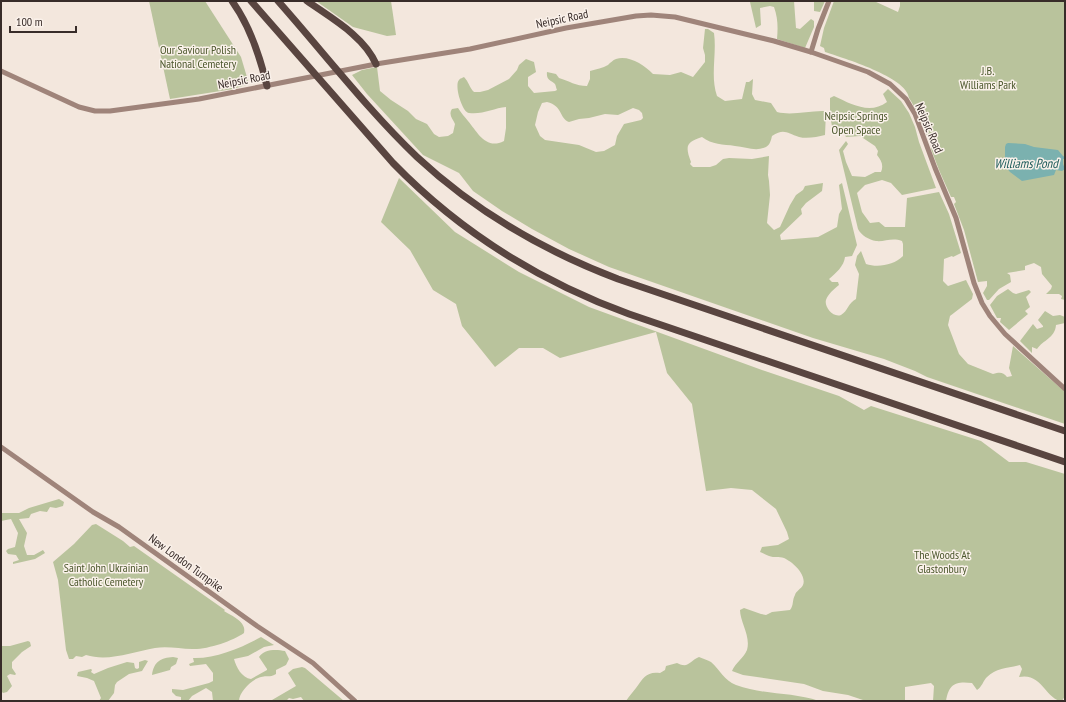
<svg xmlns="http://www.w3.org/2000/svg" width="1066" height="702" font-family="'PT Sans Narrow',sans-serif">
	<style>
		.green { fill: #b9c39c; fill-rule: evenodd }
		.water { fill: #7bb1af }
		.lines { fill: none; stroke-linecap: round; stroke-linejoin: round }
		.secondary { stroke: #9f847a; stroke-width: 5 }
		.highway { stroke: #594540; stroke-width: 7 }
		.labels { text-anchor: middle; stroke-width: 3; stroke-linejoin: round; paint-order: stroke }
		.street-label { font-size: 12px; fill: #382c29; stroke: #faf1ea }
		.park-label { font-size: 12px; fill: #4b572c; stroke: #faf1ea }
		.water-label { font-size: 13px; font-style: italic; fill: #1d5b5a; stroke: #faf1ea }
	</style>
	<rect width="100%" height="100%" fill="#f3e7dd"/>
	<g class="green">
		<path d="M 149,1 L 205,1 L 241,57 L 249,84 L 233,89 L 170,99 Z"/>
		<path d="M 316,1 L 391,1 L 396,35 L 387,36 L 353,27 Z"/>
		<path d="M 757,1 L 794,1 L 796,28 L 800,29 L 811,19 L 814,21 L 814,27 L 805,48 L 777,39 C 778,28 778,18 774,7 L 770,6 L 760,8 L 761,25 L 756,28 L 750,2 Z"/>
		<path d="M 814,1 L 825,1 L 820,12 L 814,11 Z"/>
		<path d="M 834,1 L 874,1 L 898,12 L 900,6 L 900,1 L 1065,1 L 1065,300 L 1061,299 L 1062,296 L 1059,294 L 1046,294 L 1051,289 L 1052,286 L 1042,274 L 1041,267 L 1034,263 L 1025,266 L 1025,270 L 1007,273 L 1010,275 L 1011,282 L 999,289 L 989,300 L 987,300 L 983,293 L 987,286 L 987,281 L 978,282 L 964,230 L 954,204 L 956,202 L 954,197 L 951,197 L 939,170 L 931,149 C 933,142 927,136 924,130 C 919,119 916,108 909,98 C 907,77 843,58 825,52 L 824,48 L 820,46 L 824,28 Z"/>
		<path d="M 705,29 L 708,29 L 714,33 C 717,54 710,76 717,96 L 725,101 L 742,99 L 746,82 L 749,82 L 753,79 L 752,94 L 755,100 L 771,103 L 777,112 C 793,116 810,110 826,111 L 825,135 C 817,137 807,139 799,137 C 787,133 784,128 772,136 C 771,140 770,145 766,147 C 756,152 746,147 735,146 C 723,144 712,145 702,137 C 686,142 685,146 691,162 L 690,164 L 693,167 L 710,167 L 716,165 L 723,159 L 729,158 L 752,159 L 769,156 L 768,175 L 769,181 L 770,195 L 767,223 L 774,230 L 780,227 L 790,205 L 796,195 L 803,190 L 805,186 L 823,183 L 822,191 L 806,203 L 801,209 L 802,214 L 780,235 L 781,240 L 818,237 L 837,227 L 839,214 L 842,209 L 839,185 L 842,183 L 857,245 L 852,256 L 845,257 C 844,266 836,273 829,279 L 832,282 L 838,282 L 839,285 C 834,289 828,294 826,300 C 824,307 833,318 841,315 C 848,311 848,303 856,299 L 859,274 L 855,265 L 857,256 L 861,251 L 866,264 C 878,268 894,265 903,256 L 903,244 L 902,241 C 892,237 885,242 876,241 C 869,240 861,235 858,229 L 839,150 L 846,141 L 848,144 L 843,151 L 846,162 L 852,176 L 865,177 L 875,172 L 881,172 C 884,165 881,160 877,155 L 878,151 L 875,146 L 860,136 L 846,137 L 843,132 L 832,126 L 830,116 L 830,98 L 834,96 C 851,104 870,115 887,102 L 883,94 L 888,89 L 901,101 L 909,113 L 915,127 L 919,142 L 936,188 L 902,195 L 891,183 L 882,180 L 865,185 L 857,193 L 862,212 L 870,223 L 879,222 L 885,227 L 905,227 L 907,198 L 939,192 L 949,214 L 961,253 L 953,257 L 952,256 L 944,259 L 943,281 L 948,286 L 966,280 L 973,294 L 972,299 L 950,316 L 948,325 L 959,354 L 968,364 L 993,374 C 1000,372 1003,372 1007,377 L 1012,376 L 1009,368 L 1013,346 L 1065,392 L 1065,424 L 927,377 L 915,371 L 884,359 L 813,338 L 609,267 L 569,249 L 532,229 L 502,211 L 473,191 L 459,173 L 423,155 L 367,94 L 352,75 L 362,70 L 377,67 L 380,91 L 391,100 L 408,111 L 416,119 L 427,124 L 434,134 L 439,137 L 448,136 L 453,133 L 455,124 C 453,119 448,115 452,109 L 458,108 C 461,113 465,117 468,121 C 478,133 486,150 504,141 L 506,128 L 506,107 C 494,108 482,115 469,113 C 462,112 454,85 459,80 C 460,78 463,78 464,77 C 469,82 469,87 474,92 L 480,92 L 488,90 L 509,79 L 517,70 L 519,65 L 526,59 L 534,62 L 536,72 L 528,77 L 528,86 L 534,93 L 555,91 L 557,90 C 556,88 556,86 555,84 C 551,80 546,80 547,72 L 556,74 L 559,78 C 569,81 576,86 587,86 L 590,79 L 590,71 C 596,69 603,68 608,65 C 610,63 613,60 616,59 C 629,55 644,65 653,74 L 670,75 L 681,72 L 693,77 L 705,62 L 705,55 L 703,48 ZM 547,102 C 563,106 559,118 569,122 L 579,119 L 589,118 L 605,114 L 618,115 L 633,108 L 639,110 L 642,113 L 643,118 L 641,120 L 624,124 L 617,136 L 615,145 L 604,151 L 596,152 L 579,145 L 545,140 L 540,136 L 535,125 L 538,112 L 542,103 Z"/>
		<path d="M 399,178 L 455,232 L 519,272 L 589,307 L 765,371 L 839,396 L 864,410 L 871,406 L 981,441 L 1009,462 L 1026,462 L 1065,474 L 1065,696 L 1062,701 C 1046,700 1042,672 1019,677 L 1022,669 L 1020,665 C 1008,668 996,668 987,677 C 983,681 982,687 977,690 L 972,683 C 955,681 949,684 946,701 L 933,701 L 934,686 L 931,683 L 905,687 L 905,701 L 866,701 L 848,695 L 823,691 L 804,684 L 743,675 L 732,671 C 735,663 744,658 747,650 C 751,636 740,622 740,610 L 744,608 L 761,614 L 766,615 L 772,612 L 790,610 C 794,605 792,600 795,595 C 796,591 801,589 803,585 C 807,575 793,562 784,558 C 779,556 774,558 769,556 C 766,555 763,553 760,552 L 762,547 L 778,545 L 789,539 L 787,532 L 776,509 L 752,490 L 731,488 L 706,491 L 692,404 L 667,373 L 656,332 L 560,358 L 543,348 L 519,348 L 495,367 L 462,326 L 456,304 L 433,290 L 410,250 L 381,222 Z"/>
		<path d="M 1008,289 L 1013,293 L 1016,294 L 1029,290 L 1031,292 L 1026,297 L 1030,307 L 1025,311 L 1028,314 L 1009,330 L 1000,322 L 1001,318 L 997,318 L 990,305 L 997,296 Z"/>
		<path d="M 1045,311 L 1053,316 L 1060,315 L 1065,317 L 1065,323 L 1056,325 C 1055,338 1043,340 1037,349 L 1032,347 L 1032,353 L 1020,341 L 1033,324 L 1037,329 L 1043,327 L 1043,326 L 1038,320 Z"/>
		<path d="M 59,499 L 64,502 L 63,506 L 56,508 L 50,507 L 47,512 L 40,511 L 31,514 L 29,518 L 19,519 L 27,533 L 24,546 L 27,555 L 34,555 L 43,550 L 45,553 L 35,559 L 13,564 L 13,562 L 19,560 L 16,555 L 8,554 L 6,551 L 8,549 L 15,547 L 18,533 L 11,519 L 1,521 L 1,513 L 19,513 L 29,508 Z"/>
		<path d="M 96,524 L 123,541 L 130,547 L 134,546 L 225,610 L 224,611 C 232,616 247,622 244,633 C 233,641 206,650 192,649 C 180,649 168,646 155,648 C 133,652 108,662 86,655 L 82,657 L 76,656 L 73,659 L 69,659 L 66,650 L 58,580 L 53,562 L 74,544 L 92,525 Z"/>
		<path d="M 261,637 L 274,645 L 264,647 L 248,656 L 234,659 C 236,667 242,678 251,679 L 267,670 L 267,669 L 259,657 C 264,649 276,649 285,651 L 289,659 L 286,665 L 276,670 L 276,674 C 269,678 267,675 261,677 C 252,679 239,692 239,701 L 213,701 L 212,692 L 206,688 L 192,696 L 188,701 L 181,701 L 181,697 L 176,696 L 172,692 L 172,689 L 183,690 L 209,683 L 213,681 L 213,673 L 206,664 L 190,666 L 189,664 L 194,662 L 193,658 C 215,659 243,647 261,637 Z"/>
		<path d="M 28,641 L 30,642 L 31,646 L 22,652 L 12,662 L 12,668 L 16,674 L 15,675 L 10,674 L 7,676 L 12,686 L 7,692 L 3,693 L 1,691 L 1,646 L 10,646 Z"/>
		<path d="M 173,657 L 178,658 L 176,664 L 171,667 L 170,670 L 152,675 C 154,661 161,658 173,657 Z"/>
		<path d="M 699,657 C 703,659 708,660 711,662 C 720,670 724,680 736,685 C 763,695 792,692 819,701 L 626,701 C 629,696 633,692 636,688 C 643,678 647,671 660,673 L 665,670 L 666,666 L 677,663 C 689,669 689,661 699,657 Z"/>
		<path d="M 145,660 L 148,661 L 142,671 L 129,674 L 117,682 L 115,685 L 114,693 L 108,701 L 99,701 L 101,698 L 94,681 L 87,678 L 77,676 L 78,672 L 91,669 L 92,670 L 91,672 L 94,674 L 108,668 L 127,662 L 134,663 L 135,668 L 137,669 L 139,668 L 139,662 Z"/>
		<path d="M 302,667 L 305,668 L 344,701 L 304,701 L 301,697 L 293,699 L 289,698 L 286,701 L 266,701 L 272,700 L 296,686 L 288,673 L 293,669 Z"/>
	</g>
	<path class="water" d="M 1008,143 L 1025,144 L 1034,147 L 1058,150 L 1063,156 L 1065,157 L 1065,159 L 1063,159 L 1063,164 L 1065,169 L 1062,171 L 1056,170 L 1054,175 L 1022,181 L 1010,172 L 1005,166 L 1005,147 L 1006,144 Z"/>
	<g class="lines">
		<g class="secondary">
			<path d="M 811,52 L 818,29 L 829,1"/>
			<path d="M 1,71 L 79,107 L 95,111 L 110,111 L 199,99 L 376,64 L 470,49 L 566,28 L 636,16 L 651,15 L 675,17 L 774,41 L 811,52 L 868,72 L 890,84 L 906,99 L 915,114 L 935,168 L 956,218 L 974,283 L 982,303 L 990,316 L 1005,334 L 1065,389"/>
			<path d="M 1,447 L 93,512 L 119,527 L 257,626 L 313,663 L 355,701"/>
		</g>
		<g class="highway">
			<path d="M 232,1 C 250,26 260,56 267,86"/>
			<path d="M 251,1 L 393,163 C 461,233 538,281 629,314 L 1065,462"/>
			<path d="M 278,1 C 324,53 367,109 417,157 C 475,211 544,251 618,279 L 1065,431"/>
			<path d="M 307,1 C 331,18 364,36 376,64"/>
		</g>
	</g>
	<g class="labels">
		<g class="street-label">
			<text transform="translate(562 19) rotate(-12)" y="4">Neipsic Road</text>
			<text transform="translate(244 80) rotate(-11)" y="4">Neipsic Road</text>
			<text transform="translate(929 128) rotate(67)" y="4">Neipsic Road</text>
			<text transform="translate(186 563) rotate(36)" y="4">New London Turnpike</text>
		</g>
		<g class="park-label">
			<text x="198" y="54">Our Saviour Polish<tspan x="198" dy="14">National Cemetery</tspan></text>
			<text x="988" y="75">J.B.<tspan x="988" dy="14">Williams Park</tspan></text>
			<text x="856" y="120">Neipsic Springs<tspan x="856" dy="14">Open Space</tspan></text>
			<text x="942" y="559">The Woods At<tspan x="942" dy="14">Glastonbury</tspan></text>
			<text x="106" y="572">Saint John Ukrainian<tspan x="106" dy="14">Catholic Cemetery</tspan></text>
		</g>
		<g class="water-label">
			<text x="1026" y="168">Williams Pond</text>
		</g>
	</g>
	<rect width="1066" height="702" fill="none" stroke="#382c29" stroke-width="4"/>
	<path d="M10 26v6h66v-6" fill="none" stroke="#382c29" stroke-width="2"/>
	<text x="16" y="26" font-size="12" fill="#382c29" stroke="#faf1ea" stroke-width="3" paint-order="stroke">100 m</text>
</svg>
